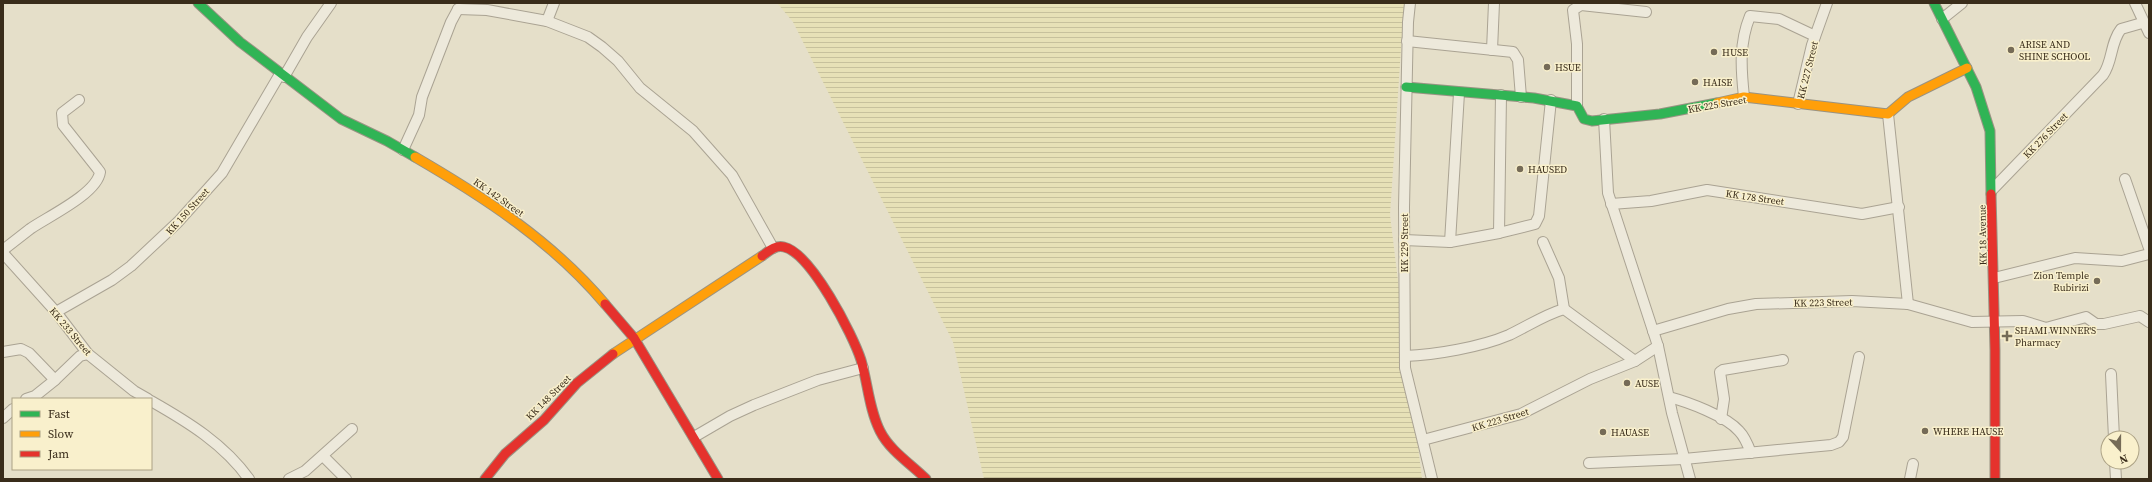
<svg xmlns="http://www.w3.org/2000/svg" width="2152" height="482" font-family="'Source Serif 4',serif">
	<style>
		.farmland { fill: url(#farmland-rules) }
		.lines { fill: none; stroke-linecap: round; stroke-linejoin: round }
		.street-casing { stroke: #aaa393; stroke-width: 12 }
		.fast-casing { stroke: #999383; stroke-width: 11 }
		.slow-casing { stroke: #999383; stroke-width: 11 }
		.jam-casing { stroke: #999383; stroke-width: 11 }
		.street { stroke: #ede9db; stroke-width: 10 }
		.fast { stroke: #30b455; stroke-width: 9 }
		.slow { stroke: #ff9f0a; stroke-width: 9 }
		.jam { stroke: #e5322d; stroke-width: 9 }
		.poi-dot { fill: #756b57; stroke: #f9f0cc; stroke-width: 1.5 }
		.labels { text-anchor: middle; stroke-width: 3; stroke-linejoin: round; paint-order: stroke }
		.poi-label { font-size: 10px; fill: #392c1a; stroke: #f9f0cc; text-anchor: start }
		.street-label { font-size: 10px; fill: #392c1a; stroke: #f9f0cc }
	</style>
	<defs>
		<pattern id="farmland-rules" width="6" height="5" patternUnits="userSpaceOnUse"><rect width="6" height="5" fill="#e7e1b7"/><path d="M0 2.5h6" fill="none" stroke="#c7c19d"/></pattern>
	</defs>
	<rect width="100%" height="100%" fill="#e5dfc9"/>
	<path class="farmland" d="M 777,3 L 1404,3 L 1390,215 L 1422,479 L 984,479 L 953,342 L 793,22 Z"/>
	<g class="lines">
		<g class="street-casing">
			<g id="street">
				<path d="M 1410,3 L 1408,22 L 1404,207 L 1405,368 L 1432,479"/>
				<path d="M 2135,3 L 2149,33"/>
				<path d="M 458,9 L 487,10 L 547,21 L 588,37 L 602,47 L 618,61 L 640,88 L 693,131 L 732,175 L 773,248"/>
				<path d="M 1942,19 L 1962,3"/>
				<path d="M 547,21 L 554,3"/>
				<path d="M 1407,41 L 1513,52 L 1518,60 L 1521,97"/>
				<path d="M 1492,50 L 1494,3"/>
				<path d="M 284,77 L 307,37 L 331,3"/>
				<path d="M 1744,97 C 1741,69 1739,43 1750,16 L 1779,19 L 1815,36"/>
				<path d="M 1798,104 L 1812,45 L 1827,3"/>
				<path d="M 1577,106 L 1577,44 L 1573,10 L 1581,5 L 1646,12"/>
				<path d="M 1888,114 L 1908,304"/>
				<path d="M 1604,119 L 1608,193 L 1658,346 L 1672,413 L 1690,479"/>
				<path d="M 403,150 L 419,115 L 422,97 L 451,22 L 458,9"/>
				<path d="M 2125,179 L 2149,248"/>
				<path d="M 1992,190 L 2103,75 C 2113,61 2110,43 2121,29 L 2142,23"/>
				<path d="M 1611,204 L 1651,201 L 1707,190 L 1862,214 L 1899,207"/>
				<path d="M 1499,233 L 1501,95"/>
				<path d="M 1404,240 L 1450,242 L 1499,233 L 1535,224 L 1539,216 L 1551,100"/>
				<path d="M 1450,242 L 1459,93"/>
				<path d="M 1543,242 L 1559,278 L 1564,309"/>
				<path d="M 3,250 C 12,243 21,236 30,229 C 47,217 97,194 100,172 L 97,168 L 63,125 L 62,113 L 79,100"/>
				<path d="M 3,253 L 56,312 L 88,354 L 134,391 L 148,399"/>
				<path d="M 1994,278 L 2075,258 L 2122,261 L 2149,254"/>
				<path d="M 56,312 L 112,280 L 131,266 L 178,222 L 222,173 L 280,74"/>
				<path d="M 1653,331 L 1728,309 L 1756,304 L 1793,303 L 1852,301 L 1908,304 L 1972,322 L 2023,321 L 2046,328 L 2086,317 L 2096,324 L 2104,324 L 2140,316 L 2149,322"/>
				<path d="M 3,352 L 21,349 L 29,353 L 55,380 L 80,356 L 88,354"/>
				<path d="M 1405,356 C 1435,355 1481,347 1509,335 C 1528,326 1544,315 1564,309 L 1635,361"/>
				<path d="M 2111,374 L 2114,438"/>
				<path d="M 1669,397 C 1688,402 1726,416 1739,431 C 1745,437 1748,445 1751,453"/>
				<path d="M 26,399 L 35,396 L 55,380"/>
				<path d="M 151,401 C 188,422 224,444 249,479"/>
				<path d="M 3,418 L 13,409"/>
				<path d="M 1721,419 L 1724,399 L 1720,372 L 1723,370 L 1783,360"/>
				<path d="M 694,437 L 730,416 L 754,405 L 818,380 L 863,368"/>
				<path d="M 1423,440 L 1521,414 L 1590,379 L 1635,361 L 1658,346"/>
				<path d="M 323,456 L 346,479"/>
				<path d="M 2115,462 L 2116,479"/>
				<path d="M 1589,463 L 1684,459 L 1831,445 L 1839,442 L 1843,437 L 1859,357"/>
				<path d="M 289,479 L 305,471 L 352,429"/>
				<path d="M 1910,479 L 1913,464"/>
			</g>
		</g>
		<g class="fast-casing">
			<g id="fast">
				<path d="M 198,3 L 240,42 L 341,119 L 387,141 L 415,157"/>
				<path d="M 1934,3 L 1976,87 L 1990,131 L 1991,194"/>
				<path d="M 1406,87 L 1534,98 L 1577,106 L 1584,119 L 1592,121 L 1660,114 L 1717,103"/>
			</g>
		</g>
		<g class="slow-casing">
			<g id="slow">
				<path d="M 1717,103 L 1744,97 L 1888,114 L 1908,97 L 1967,68"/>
				<path d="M 415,157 C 484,197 553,242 605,304"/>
				<path d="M 613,354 L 762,256"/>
			</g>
		</g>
		<g class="jam-casing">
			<g id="jam">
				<path d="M 1991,194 L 1995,350 L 1995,479"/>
				<path d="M 762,256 C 769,251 775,245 784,247 C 811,253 853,335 861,360 C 868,384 869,409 880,431 C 890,451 911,464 926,479"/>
				<path d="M 605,304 L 634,338 L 718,479"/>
				<path d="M 485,479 L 505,454 L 544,420 L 577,383 L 613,354"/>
			</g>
		</g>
		<use href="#street" class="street"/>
		<use href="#fast" class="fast"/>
		<use href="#slow" class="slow"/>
		<use href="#jam" class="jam"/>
	</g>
	<g class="poi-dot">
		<circle cx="2011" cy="50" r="4"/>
		<circle cx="1714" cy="52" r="4"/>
		<circle cx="1547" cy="67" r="4"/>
		<circle cx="1695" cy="82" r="4"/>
		<circle cx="1520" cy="169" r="4"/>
		<circle cx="2097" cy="281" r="4"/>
		<path d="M2005 330h4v4h4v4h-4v4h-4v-4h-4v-4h4z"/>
		<circle cx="1627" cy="383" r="4"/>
		<circle cx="1925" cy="431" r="4"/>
		<circle cx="1603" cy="432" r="4"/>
	</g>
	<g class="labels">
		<g class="poi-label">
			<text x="2019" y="48">ARISE AND<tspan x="2019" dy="12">SHINE SCHOOL</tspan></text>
			<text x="1722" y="56">HUSE</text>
			<text x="1555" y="71">HSUE</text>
			<text x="1703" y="86">HAISE</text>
			<text x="1528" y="173">HAUSED</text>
			<text x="2089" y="279" text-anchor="end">Zion Temple<tspan x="2089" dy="12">Rubirizi</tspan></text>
			<text x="2015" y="334">SHAMI WINNER'S<tspan x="2015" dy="12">Pharmacy</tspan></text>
			<text x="1635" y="387">AUSE</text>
			<text x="1933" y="435">WHERE HAUSE</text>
			<text x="1611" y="436">HAUASE</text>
		</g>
		<g class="street-label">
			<text transform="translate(1807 70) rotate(-76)" y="4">KK 227 Street</text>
			<text transform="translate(1717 104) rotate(-10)" y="4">KK 225 Street</text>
			<text transform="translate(2045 135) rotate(-46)" y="4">KK 276 Street</text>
			<text transform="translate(499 197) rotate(35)" y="4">KK 142 Street</text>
			<text transform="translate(1755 197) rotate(8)" y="4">KK 178 Street</text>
			<text transform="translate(187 211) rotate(-48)" y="4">KK 150 Street</text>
			<text transform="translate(1982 235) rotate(-91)" y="4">KK 18 Avenue</text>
			<text transform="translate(1404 243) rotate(-90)" y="4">KK 229 Street</text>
			<text transform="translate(1823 302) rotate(-1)" y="4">KK 223 Street</text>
			<text transform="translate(71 331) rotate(50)" y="4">KK 233 Street</text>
			<text transform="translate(548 397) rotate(-45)" y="4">KK 148 Street</text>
			<text transform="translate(1500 419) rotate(-17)" y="4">KK 223 Street</text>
		</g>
	</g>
	<rect width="2152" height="482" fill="none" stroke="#392c1a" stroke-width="8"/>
	<rect x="12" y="398" width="140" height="72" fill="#f9f0cc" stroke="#aca285"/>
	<rect x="20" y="411" width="20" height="6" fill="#30b455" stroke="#aca285"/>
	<text x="48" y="418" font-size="12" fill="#392c1a">Fast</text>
	<rect x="20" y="431" width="20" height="6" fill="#ff9f0a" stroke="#aca285"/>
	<text x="48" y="438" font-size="12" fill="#392c1a">Slow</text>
	<rect x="20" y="451" width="20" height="6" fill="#e5322d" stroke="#aca285"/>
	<text x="48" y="458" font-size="12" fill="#392c1a">Jam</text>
	<g transform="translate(2120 450) rotate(159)"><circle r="19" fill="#f9f0cc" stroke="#aca285"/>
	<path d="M0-3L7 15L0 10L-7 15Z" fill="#756b57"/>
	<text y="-6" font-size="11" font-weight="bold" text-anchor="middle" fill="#392c1a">N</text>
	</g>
</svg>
